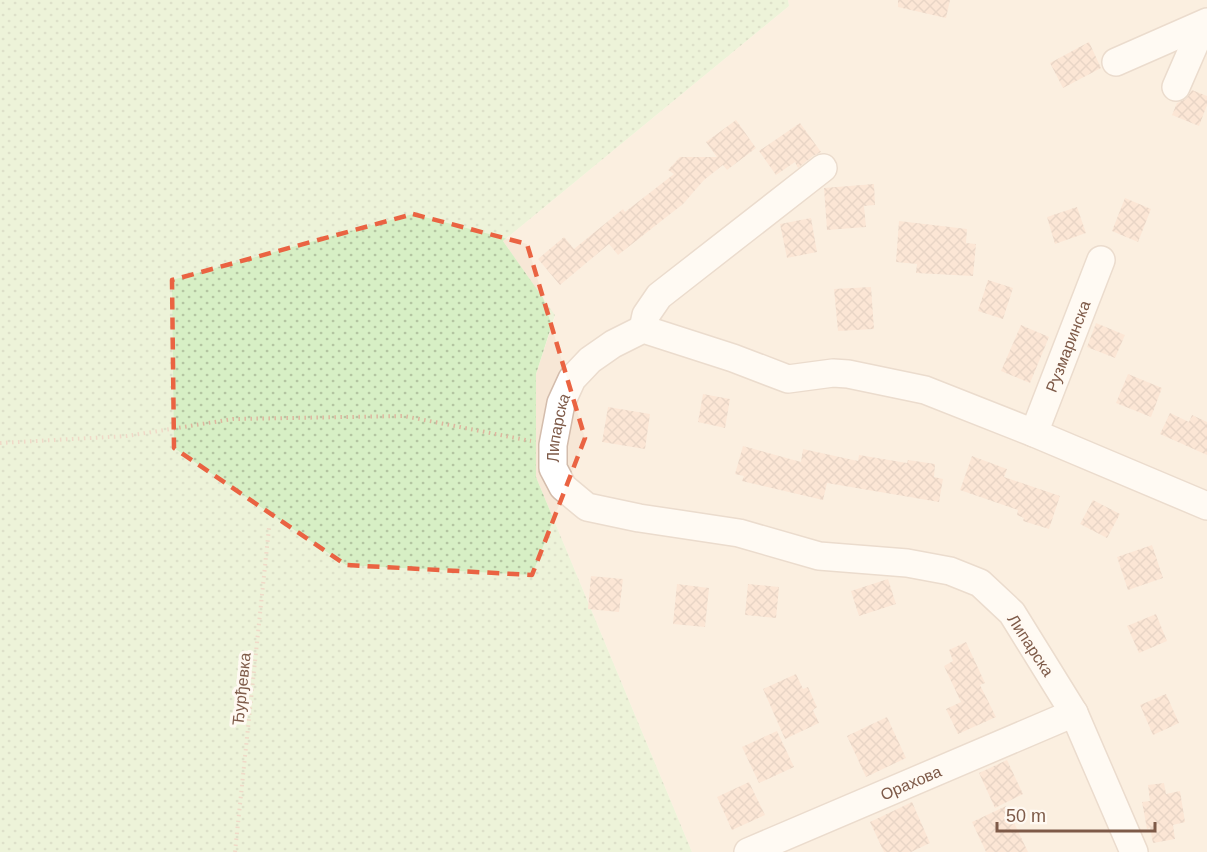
<svg xmlns="http://www.w3.org/2000/svg" width="1207" height="852" font-family="Helvetica,sans-serif">
	<style>
		.residential { fill: #f7e7d6 }
		.grass { fill: url(#grass-dots) }
		.building { fill: url(#building-cross-hatch) }
		.lines { fill: none; stroke-linecap: round; stroke-linejoin: round }
		.minor-casing { stroke: #d3bcac; stroke-width: 30 }
		.path { stroke: #deb69f; stroke-width: 4; stroke-dasharray: 1.5 4.5; stroke-linecap: butt }
		.minor { stroke: #fff; stroke-width: 27 }
		.marked { fill: none; stroke: #ea6342; stroke-width: 4.5; stroke-dasharray: 12 8; stroke-linejoin: round }
		.labels { text-anchor: middle; stroke-width: 6; stroke-linejoin: round; paint-order: stroke }
		.street-label { font-size: 16px; fill: #7e5a48; stroke: #fff9f2 }
	</style>
	<defs>
		<pattern id="grass-dots" width="8" height="8" patternUnits="userSpaceOnUse" patternTransform="scale(1.5)"><rect width="8" height="8" fill="#d7efc5"/><path d="M2 2h.1M6 6h.1" fill="none" stroke="#b4c5a2" stroke-width="1.8" stroke-linecap="round"/></pattern>
		<pattern id="building-cross-hatch" width="8" height="8" patternUnits="userSpaceOnUse" patternTransform="scale(1.5)"><rect width="8" height="8" fill="#f8d3bd"/><path d="M0 0l8 8M0 8l8-8" fill="none" stroke="#ceae9c"/></pattern>
	</defs>
	<rect width="100%" height="100%" fill="#fff6e9"/>
	<path class="residential" d="M 788,0 L 1207,0 L 1207,852 L 692,852 L 536,477 L 536,374 L 555,316 L 503,241 L 789,6 Z"/>
	<path class="grass" d="M 0,0 L 788,0 L 789,6 L 503,241 L 555,315 L 536,374 L 536,477 L 692,852 L 0,852 Z"/>
	<g class="building">
		<path d="M 898,0 L 950,0 L 946,18 L 898,7 Z"/>
		<path d="M 1089,42 L 1101,68 L 1063,88 L 1050,63 Z"/>
		<path d="M 1192,90 L 1207,96 L 1207,105 L 1199,126 L 1172,115 L 1177,103 L 1186,99 Z"/>
		<path d="M 736,120 L 756,148 L 727,170 L 723,165 L 704,180 L 683,204 L 618,255 L 609,244 L 560,285 L 538,259 L 564,237 L 574,249 L 623,209 L 625,212 L 674,174 L 668,170 L 680,157 L 717,157 L 706,142 Z"/>
		<path d="M 800,123 L 821,152 L 813,156 L 798,168 L 795,162 L 776,175 L 759,151 Z"/>
		<path d="M 874,184 L 875,205 L 864,206 L 866,227 L 827,230 L 824,188 Z"/>
		<path d="M 1125,198 L 1151,209 L 1138,242 L 1112,231 Z"/>
		<path d="M 1077,207 L 1086,233 L 1055,244 L 1047,217 Z"/>
		<path d="M 811,218 L 817,252 L 787,258 L 780,224 Z"/>
		<path d="M 899,221 L 967,229 L 966,243 L 976,244 L 973,276 L 916,273 L 917,264 L 896,262 Z"/>
		<path d="M 988,280 L 1013,288 L 1003,319 L 978,311 Z"/>
		<path d="M 871,287 L 874,329 L 838,331 L 834,289 Z"/>
		<path d="M 1096,323 L 1125,335 L 1115,358 L 1087,347 Z"/>
		<path d="M 1021,325 L 1049,337 L 1030,383 L 1001,371 Z"/>
		<path d="M 1128,374 L 1162,388 L 1151,417 L 1116,403 Z"/>
		<path d="M 703,394 L 730,399 L 725,428 L 698,422 Z"/>
		<path d="M 608,407 L 650,414 L 645,449 L 602,442 Z"/>
		<path d="M 1170,413 L 1189,422 L 1192,415 L 1207,422 L 1207,455 L 1160,434 Z"/>
		<path d="M 743,446 L 801,462 L 803,449 L 858,461 L 859,455 L 907,463 L 908,460 L 935,464 L 934,477 L 943,479 L 939,502 L 827,483 L 823,500 L 742,481 L 744,476 L 735,474 Z"/>
		<path d="M 972,456 L 1007,469 L 1004,477 L 1060,496 L 1049,529 L 1023,521 L 1024,518 L 1017,515 L 1018,510 L 960,490 Z"/>
		<path d="M 1093,500 L 1120,514 L 1107,538 L 1080,524 Z"/>
		<path d="M 1152,545 L 1163,578 L 1128,590 L 1117,557 Z"/>
		<path d="M 591,576 L 623,579 L 619,612 L 588,609 Z"/>
		<path d="M 888,579 L 896,604 L 859,616 L 851,591 Z"/>
		<path d="M 677,584 L 709,588 L 705,627 L 673,624 Z"/>
		<path d="M 748,584 L 779,587 L 776,618 L 745,615 Z"/>
		<path d="M 1156,614 L 1167,641 L 1139,653 L 1127,626 Z"/>
		<path d="M 966,642 L 985,683 L 980,685 L 996,717 L 958,734 L 946,709 L 961,702 L 944,666 L 953,661 L 949,650 Z"/>
		<path d="M 796,674 L 803,689 L 808,687 L 817,707 L 813,710 L 819,723 L 785,739 L 763,689 Z"/>
		<path d="M 1166,694 L 1179,723 L 1153,735 L 1140,705 Z"/>
		<path d="M 887,717 L 906,758 L 866,777 L 847,736 Z"/>
		<path d="M 777,731 L 794,767 L 759,783 L 742,747 Z"/>
		<path d="M 1007,760 L 1023,794 L 995,808 L 979,773 Z"/>
		<path d="M 749,782 L 765,815 L 732,830 L 717,797 Z"/>
		<path d="M 1164,783 L 1166,794 L 1180,791 L 1185,822 L 1173,825 L 1175,839 L 1153,843 L 1150,828 L 1147,829 L 1142,802 L 1150,801 L 1148,785 Z"/>
		<path d="M 912,802 L 930,843 L 911,852 L 884,852 L 870,822 Z"/>
		<path d="M 1006,806 L 1028,852 L 986,852 L 972,822 Z"/>
	</g>
	<g class="lines">
		<g class="minor-casing">
			<g id="minor">
				<path d="M 1116,62 L 1207,22"/>
				<path d="M 1176,87 L 1199,34 L 1207,24"/>
				<path d="M 643,329 L 646,315 L 659,296 L 823,168"/>
				<path id="s1" d="M 1034,433 L 1101,260"/>
				<path id="s2" d="M 748,852 L 1074,713"/>
				<path id="s3" d="M 1134,852 L 1074,713 L 1012,613 L 980,583 L 950,571 L 907,563 L 819,556 L 739,533 L 639,518 L 587,507 L 563,487 L 553,468 L 553,445 L 561,403 L 572,379 L 590,360 L 613,344 L 643,329 L 733,358 L 788,379 L 833,373 L 848,374 L 925,390 L 1034,433 L 1207,506"/>
			</g>
		</g>
		<g class="path">
			<path d="M 0,443 L 127,436 L 233,419 L 404,416 L 531,441"/>
			<path d="M 235,852 L 269,528"/>
		</g>
		<use href="#minor" class="minor"/>
	</g>
	<path d="M0 0H1207V852H0ZM 413,214 L 527,244 L 585,438 L 532,575 L 346,565 L 174,448 L 172,280 Z" fill="#fff6e9" fill-opacity=".55" fill-rule="evenodd"/>
	<path class="marked" d="M 413,214 L 527,244 L 585,438 L 532,575 L 346,565 L 174,448 L 172,280 Z"/>
	<g class="labels">
		<g class="street-label">
			<text dy="6" stroke="none"><textPath href="#s1" startOffset="93">Рузмаринска</textPath></text>
			<text dy="6" stroke="none"><textPath href="#s3" startOffset="808">Липарска</textPath></text>
			<text transform="translate(1031 645) rotate(57)" y="6">Липарска</text>
			<text transform="translate(241 689) rotate(-84)" y="6">Ђурђевка</text>
			<text dy="6" stroke="none"><textPath href="#s2" startOffset="177">Орахова</textPath></text>
		</g>
	</g>
	<path d="M997 822v9h158v-9" fill="none" stroke="#7e5a48" stroke-width="3"/>
	<text x="1006" y="822" font-size="18" fill="#7e5a48" stroke="#fff9f2" stroke-width="4.5" paint-order="stroke">50 m</text>
</svg>
